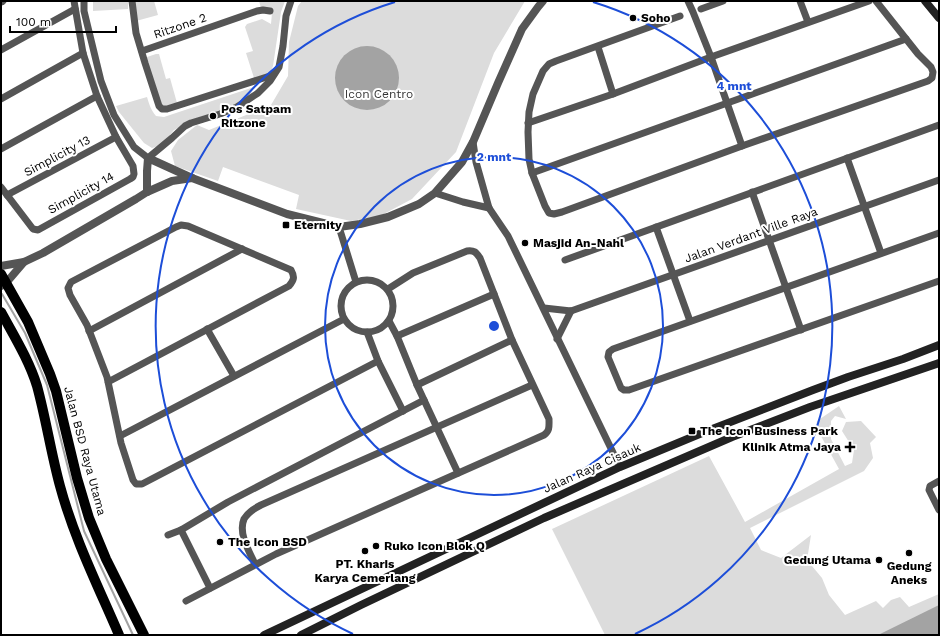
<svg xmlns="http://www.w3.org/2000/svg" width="940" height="636" font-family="'Work Sans',sans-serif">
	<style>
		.green { fill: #dcdcdc }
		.water { fill: #a3a3a3 }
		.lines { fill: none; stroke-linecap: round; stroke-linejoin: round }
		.stream { stroke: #a3a3a3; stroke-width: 2 }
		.minor { stroke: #555; stroke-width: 7 }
		.tertiary { stroke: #555; stroke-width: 8 }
		.secondary { stroke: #222; stroke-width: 8 }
		.primary { stroke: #000; stroke-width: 10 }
		.ring { fill: none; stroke: #1d4ed8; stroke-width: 2 }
		.poi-dot { fill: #000; stroke: #fff; stroke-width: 1.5 }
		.labels { text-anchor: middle; stroke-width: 4; stroke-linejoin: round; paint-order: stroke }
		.poi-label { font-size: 12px; font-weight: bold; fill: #000; stroke: #fff; text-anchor: start }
		.street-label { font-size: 12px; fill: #000; stroke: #fff }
		.park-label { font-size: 12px; fill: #333; stroke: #fff }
		.centre { fill: #1d4ed8; stroke: #fff; stroke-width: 2 }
		.ring-label { font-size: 12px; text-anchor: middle; font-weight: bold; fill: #1d4ed8; stroke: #fff; stroke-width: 4; stroke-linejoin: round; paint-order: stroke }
	</style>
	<rect width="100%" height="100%" fill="#fff"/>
	<g class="green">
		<path d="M 93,1 L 128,1 L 128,9 L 93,11 Z"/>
		<path d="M 135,1 L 154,1 L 158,15 L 136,21 Z"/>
		<path d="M 259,1 L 285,1 L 281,12 L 273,66 L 270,73 L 254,78 L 246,53 L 253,51 L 245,27 L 247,24 L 262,19 L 271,24 L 272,13 L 261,8 Z"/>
		<path d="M 302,1 L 525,1 L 494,53 L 456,152 L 412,199 L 380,216 L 351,221 L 296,209 L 299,195 L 223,167 L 218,181 L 175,166 L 171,151 L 178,140 L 197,125 L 209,130 L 271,105 L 288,76 L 289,42 L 298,6 Z"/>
		<path d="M 156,54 L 159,54 L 166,79 L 170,78 L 177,103 L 161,110 L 144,59 L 147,57 Z"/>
		<path d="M 254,87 L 249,98 L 224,110 L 199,117 L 174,130 L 161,145 L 152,148 L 144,143 L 119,112 L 116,106 L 147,97 C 149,104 151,110 156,116 L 164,117 Z"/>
		<path d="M 839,406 L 846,419 L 835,416 L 831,421 L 831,439 L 845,466 L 852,463 L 854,450 L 842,431 L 846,422 L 861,421 L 876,437 L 870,443 L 873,458 L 864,471 L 750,528 L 761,550 L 781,558 L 811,535 L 807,560 L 822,578 L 829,595 L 845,615 L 876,601 L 883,608 L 891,600 L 900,597 L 909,607 L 939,594 L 939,635 L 605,635 L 552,529 L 709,456 L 745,522 L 839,469 L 816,427 L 817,421 Z"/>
	</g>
	<g class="water">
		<circle cx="367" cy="78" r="32"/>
		<path d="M 939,605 L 939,635 L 878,635 Z"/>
	</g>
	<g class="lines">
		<path class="stream" d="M 2,294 L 25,333 L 47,385 L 84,531 L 133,635"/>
		<g class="minor">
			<path d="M 84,1 L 84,11 L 101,81 L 114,115 L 134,147 L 148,158 L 172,138 L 185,126 L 191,123 L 220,114 L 237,107 L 258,93 L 270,81 L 279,67 L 283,46 L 286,16 L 291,1"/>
			<path d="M 132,1 L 136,33 L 145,63 L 159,106 L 162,109 L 167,109 L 273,75"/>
			<path d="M 688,1 L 693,12 L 711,57 L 742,146"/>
			<path d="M 800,1 L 808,22"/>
			<path d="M 1,2 L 3,1"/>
			<path d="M 701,9 L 723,1"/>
			<path d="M 680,16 L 556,61 L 549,64 L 543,71 L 533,94 L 529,112 L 528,132 L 529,159 L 532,173 L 545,206 L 549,213 L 554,214 L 562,212 L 742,146 L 928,81 L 932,78 L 933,72 L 931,67 L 918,54 L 876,1"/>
			<path d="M 598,47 L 613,94"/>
			<path d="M 1,50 L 75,9"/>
			<path d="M 142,51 L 257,11 L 263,10 L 270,11"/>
			<path d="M 1,99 L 83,53"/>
			<path d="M 528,123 L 613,94 L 711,57 L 869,1"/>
			<path d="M 473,142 L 476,162 L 489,208 L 508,236 L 620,467"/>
			<path d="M 1,149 L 97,96"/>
			<path d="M 847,158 L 881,253"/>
			<path d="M 532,173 L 906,39"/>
			<path d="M 1,187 L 33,229 L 38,230 L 130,179 L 133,177 L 134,174 L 133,166 L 116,137 L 97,96 L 83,53 L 74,1"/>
			<path d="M 752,192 L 801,330"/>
			<path d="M 435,193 L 463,202 L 489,208"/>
			<path d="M 7,195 L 116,137"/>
			<path d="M 339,227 L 356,282"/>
			<path d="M 656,227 L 690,321"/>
			<path d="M 939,233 L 613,349 L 609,352 L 608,357 L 621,388 L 624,390 L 629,390 L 939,281"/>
			<path d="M 565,260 L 939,125"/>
			<circle cx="367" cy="306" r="26"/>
			<path d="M 544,308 L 571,311 L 939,180"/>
			<path d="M 389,321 L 397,336 L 417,385 L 458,473"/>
			<path d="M 207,329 L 234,376"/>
			<path d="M 89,331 L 242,249"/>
			<path d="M 367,332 L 378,361 L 403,411"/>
			<path d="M 397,336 L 494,294"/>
			<path d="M 557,339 L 571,311"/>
			<path d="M 108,382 L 289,286 C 294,280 295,277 291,270 L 188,226 L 181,225 L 176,227 L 71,282 L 68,288 L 70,295 L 87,325 L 107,377 L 121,443 L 133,480 L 136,484 L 142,484 L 378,361"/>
			<path d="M 417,385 L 512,340"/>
			<path d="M 120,436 L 344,319"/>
			<path d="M 939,481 L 930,486 L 929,490 L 939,510"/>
			<path d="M 181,530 L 210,588"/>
			<path d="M 168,535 L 181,530 L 228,502 L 424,400"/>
			<path d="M 255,564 C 249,551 238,533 244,519 C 248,512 255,508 261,505 L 532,385"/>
			<path d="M 186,601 L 276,554 L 544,435 C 550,431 549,426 549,419 L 512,340 L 480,258 C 476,252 474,250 467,251 L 413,273 L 388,289"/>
		</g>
		<g class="tertiary">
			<path d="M 147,192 L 147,171 L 148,158 L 192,178 L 287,214 L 339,227 L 360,224 L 388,217 L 419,204 L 435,193 L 462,162 L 473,142 L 498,83 L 522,29 L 538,7 L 543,1"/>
			<path d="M 1,266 L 24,262 L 43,253 L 136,199 L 147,192 L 172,181 L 192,178"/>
			<path d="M 1,286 L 6,283 L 24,262"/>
		</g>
		<g class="secondary">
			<path d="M 925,1 L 939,18"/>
			<path d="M 264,635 L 620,467 L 702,433 L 813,390 L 848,377 L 903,359 L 939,345"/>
			<path d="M 301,635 L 361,605 L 544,518 L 732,437 L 810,407 L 939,363"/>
		</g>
		<g class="primary">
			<path d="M 1,274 L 28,322 L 50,374 L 56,391 L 77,478 L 89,518 L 106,559 L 144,635"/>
			<path d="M 1,312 C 14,336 29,360 37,386 C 46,419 51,453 60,486 C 74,538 98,586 119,635"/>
		</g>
	</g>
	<g class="ring">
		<circle cx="494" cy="326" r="169"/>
		<path d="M353 634A339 339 0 0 1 395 2M593 2A339 339 0 0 1 635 634"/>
	</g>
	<g class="poi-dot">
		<circle cx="633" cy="18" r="4"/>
		<circle cx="213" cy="116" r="4"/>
		<rect x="282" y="221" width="8" height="8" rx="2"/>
		<circle cx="525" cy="243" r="4"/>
		<rect x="688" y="427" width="8" height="8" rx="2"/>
		<path d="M848 441h4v4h4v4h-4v4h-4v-4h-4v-4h4z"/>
		<circle cx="220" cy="542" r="4"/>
		<circle cx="376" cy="546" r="4"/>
		<circle cx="365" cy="551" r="4"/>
		<circle cx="909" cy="553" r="4"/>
		<circle cx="879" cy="560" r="4"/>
	</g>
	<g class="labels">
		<g class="poi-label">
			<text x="641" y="22">Soho</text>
			<text x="221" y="113">Pos Satpam<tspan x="221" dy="14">Ritzone</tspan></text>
			<text x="294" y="229">Eternity</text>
			<text x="533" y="247">Masjid An-Nahl</text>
			<text x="700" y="435">The Icon Business Park</text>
			<text x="841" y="451" text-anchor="end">Klinik Atma Jaya</text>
			<text x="228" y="546">The Icon BSD</text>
			<text x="384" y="550">Ruko Icon Blok Q</text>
			<text x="871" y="564" text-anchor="end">Gedung Utama</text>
			<text x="365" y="568" text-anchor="middle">PT. Kharis<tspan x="365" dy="14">Karya Cemerlang</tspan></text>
			<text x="909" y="570" text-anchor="middle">Gedung<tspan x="909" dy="14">Aneks</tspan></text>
		</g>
		<g class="street-label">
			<text transform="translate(180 26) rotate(-19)" y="4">Ritzone 2</text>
			<text transform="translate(57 156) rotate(-28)" y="4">Simplicity 13</text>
			<text transform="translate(81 193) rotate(-29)" y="4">Simplicity 14</text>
			<text transform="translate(751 235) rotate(-20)" y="4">Jalan Verdant Ville Raya</text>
			<text transform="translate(85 451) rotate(75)" y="4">Jalan BSD Raya Utama</text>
			<text transform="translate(592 468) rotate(-24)" y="4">Jalan Raya Cisauk</text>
		</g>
		<g class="park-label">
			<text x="379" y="98">Icon Centro</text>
		</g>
	</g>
	<circle cx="494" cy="326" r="6" class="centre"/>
	<g class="ring-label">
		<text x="734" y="90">4 mnt</text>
		<text x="494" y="161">2 mnt</text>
	</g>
	<rect width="940" height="636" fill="none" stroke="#000000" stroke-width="4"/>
	<path d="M10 26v6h106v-6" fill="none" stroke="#000000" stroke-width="2"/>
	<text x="16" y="26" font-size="12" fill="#000000" stroke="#ffffff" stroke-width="3" paint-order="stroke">100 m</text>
</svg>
